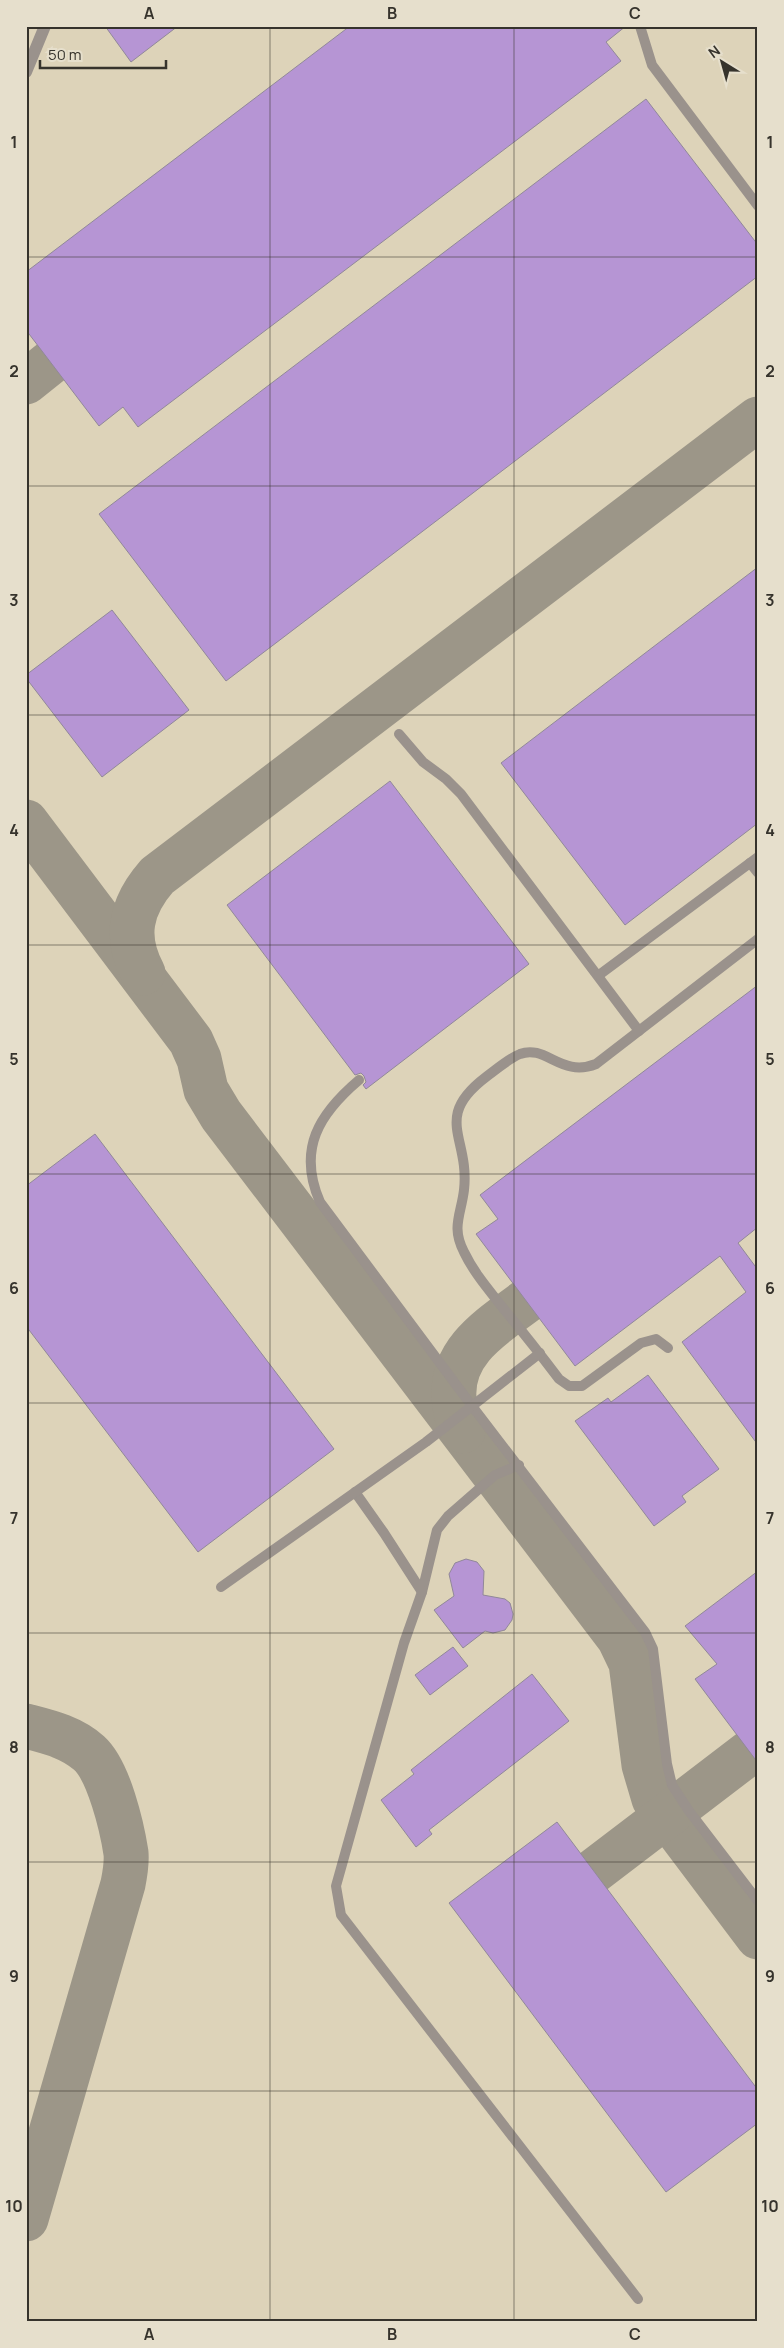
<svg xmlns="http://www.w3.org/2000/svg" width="784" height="2348" font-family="Manrope,sans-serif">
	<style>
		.built { fill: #ddd3b9 }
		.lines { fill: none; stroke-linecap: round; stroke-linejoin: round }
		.taxiway { stroke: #9c9688; stroke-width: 45 }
		.building { fill: #b695d4; stroke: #918899 }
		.lane { stroke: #9a928c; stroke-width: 10 }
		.street { stroke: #9a928c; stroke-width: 12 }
		.grid { fill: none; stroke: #36332c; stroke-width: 1; stroke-opacity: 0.55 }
		.neatline { fill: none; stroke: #36332c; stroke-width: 2 }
		.grid-label { font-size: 16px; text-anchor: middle; font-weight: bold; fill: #36332c }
	</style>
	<rect width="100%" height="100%" fill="#e6dfcc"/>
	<rect class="built" x="26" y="26" width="732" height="2296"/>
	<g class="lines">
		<g class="taxiway">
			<path d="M 26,382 L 51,362"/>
			<path d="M 26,822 L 191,1041 L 199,1059 L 206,1090 L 221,1115 L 619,1638 L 631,1663 L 644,1765 L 654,1799 L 758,1937"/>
			<path d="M 143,973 C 124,937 130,907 157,876 L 758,419"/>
			<path d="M 463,1431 C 457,1421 455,1410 454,1398 C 451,1350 493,1326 526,1301"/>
			<path d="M 26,1726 C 49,1732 71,1737 89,1753 C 109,1771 122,1827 126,1853 C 127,1864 125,1874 123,1884 L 26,2219"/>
			<path d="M 594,1871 L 750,1752"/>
		</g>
	</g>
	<g class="building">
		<path d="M 105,26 L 178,26 L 131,62 Z"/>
		<path d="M 350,26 L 626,26 L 606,42 L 621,61 L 138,427 L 123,407 L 99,426 L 26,330 L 26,272 Z"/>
		<path d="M 646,99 L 758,245 L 758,276 L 226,681 L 99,514 Z"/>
		<path d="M 758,567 L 758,823 L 625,925 L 501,763 Z"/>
		<path d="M 112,610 L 189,710 L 102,777 L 26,678 L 26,675 Z"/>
		<path d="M 390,781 L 529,964 L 366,1089 L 363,1085 L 366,1082 L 364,1076 L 361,1073 L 355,1075 L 227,905 Z"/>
		<path d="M 758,985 L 758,1227 L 738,1243 L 758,1270 L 758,1445 L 682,1342 L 746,1292 L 720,1256 L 575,1366 L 476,1234 L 498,1219 L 480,1195 Z"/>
		<path d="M 95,1134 L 334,1449 L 198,1552 L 26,1326 L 26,1186 Z"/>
		<path d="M 648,1375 L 719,1469 L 682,1496 L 686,1502 L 654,1526 L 575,1421 L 608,1398 L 611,1402 Z"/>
		<path d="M 466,1559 L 477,1562 L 484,1571 L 483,1595 L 505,1599 L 510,1603 L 513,1614 L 512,1620 L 505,1630 L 493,1633 L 485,1631 L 463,1648 L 434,1610 L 454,1596 L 449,1574 L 455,1563 Z"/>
		<path d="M 758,1571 L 758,1763 L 695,1679 L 717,1664 L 685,1626 Z"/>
		<path d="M 453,1647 L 468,1666 L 430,1695 L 415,1675 Z"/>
		<path d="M 532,1674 L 569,1721 L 429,1830 L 432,1834 L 416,1847 L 381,1800 L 414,1774 L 411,1770 Z"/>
		<path d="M 557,1822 L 758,2090 L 758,2123 L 666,2192 L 449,1903 Z"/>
	</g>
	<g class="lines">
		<g class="lane">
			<path d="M 640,26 L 652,65 L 758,206"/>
			<path d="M 399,734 L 423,762 L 446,779 L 461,794 L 639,1031"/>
			<path d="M 750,863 L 758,873"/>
			<path d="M 599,975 L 758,857"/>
			<path d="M 359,1080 C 319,1114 297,1149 320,1202 L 472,1406 L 645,1632 L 653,1649 L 667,1764 L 672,1785 L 689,1811 L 758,1901"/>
			<path d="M 668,1348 L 656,1339 L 641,1343 L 582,1386 L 569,1386 L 559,1379 C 541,1355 522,1331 503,1308 C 489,1290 474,1273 464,1252 C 451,1227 461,1215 464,1190 C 470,1137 432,1118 486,1077 C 497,1069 508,1059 520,1054 C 546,1044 561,1078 596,1064 L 758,939"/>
			<path d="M 519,1465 L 495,1475 L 448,1516 L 437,1530 L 422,1592 L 404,1643 L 336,1886 L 341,1915 L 638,2299"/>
			<path d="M 355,1492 L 384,1533 L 422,1592"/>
			<path d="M 221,1587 L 426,1442 L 540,1353"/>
		</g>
		<path class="street" d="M 26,72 L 45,26"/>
	</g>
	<path class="grid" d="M 270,26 L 270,2322M 514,26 L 514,2322M 26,257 L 758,257M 26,486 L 758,486M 26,715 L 758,715M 26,945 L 758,945M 26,1174 L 758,1174M 26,1403 L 758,1403M 26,1633 L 758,1633M 26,1862 L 758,1862M 26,2091 L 758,2091"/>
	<rect width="784" height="2348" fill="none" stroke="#e6dfcc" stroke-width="55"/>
	<g transform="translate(722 62) rotate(323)" stroke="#e6dfcc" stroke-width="4" paint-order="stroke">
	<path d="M0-4L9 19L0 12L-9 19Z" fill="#36332c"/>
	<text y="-8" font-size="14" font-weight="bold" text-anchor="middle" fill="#36332c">N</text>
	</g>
	<path d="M40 60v8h126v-8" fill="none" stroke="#36332c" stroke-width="2.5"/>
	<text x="48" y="60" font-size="15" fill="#36332c" stroke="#e6dfcc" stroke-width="4" paint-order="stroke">50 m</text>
	<rect x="28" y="28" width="728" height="2292" class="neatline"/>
	<g class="grid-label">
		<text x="149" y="19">A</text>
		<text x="392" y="19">B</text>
		<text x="635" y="19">C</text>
		<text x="14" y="148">1</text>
		<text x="770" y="148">1</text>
		<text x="14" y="377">2</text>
		<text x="770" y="377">2</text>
		<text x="14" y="606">3</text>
		<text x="770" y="606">3</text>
		<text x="14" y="836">4</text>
		<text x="770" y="836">4</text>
		<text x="14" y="1065">5</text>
		<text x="770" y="1065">5</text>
		<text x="14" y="1294">6</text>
		<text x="770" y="1294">6</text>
		<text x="14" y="1524">7</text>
		<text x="770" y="1524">7</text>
		<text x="14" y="1753">8</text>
		<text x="770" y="1753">8</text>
		<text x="14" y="1982">9</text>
		<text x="770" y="1982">9</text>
		<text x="14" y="2212">10</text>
		<text x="770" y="2212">10</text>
		<text x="149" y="2340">A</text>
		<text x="392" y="2340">B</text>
		<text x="635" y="2340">C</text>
	</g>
</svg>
